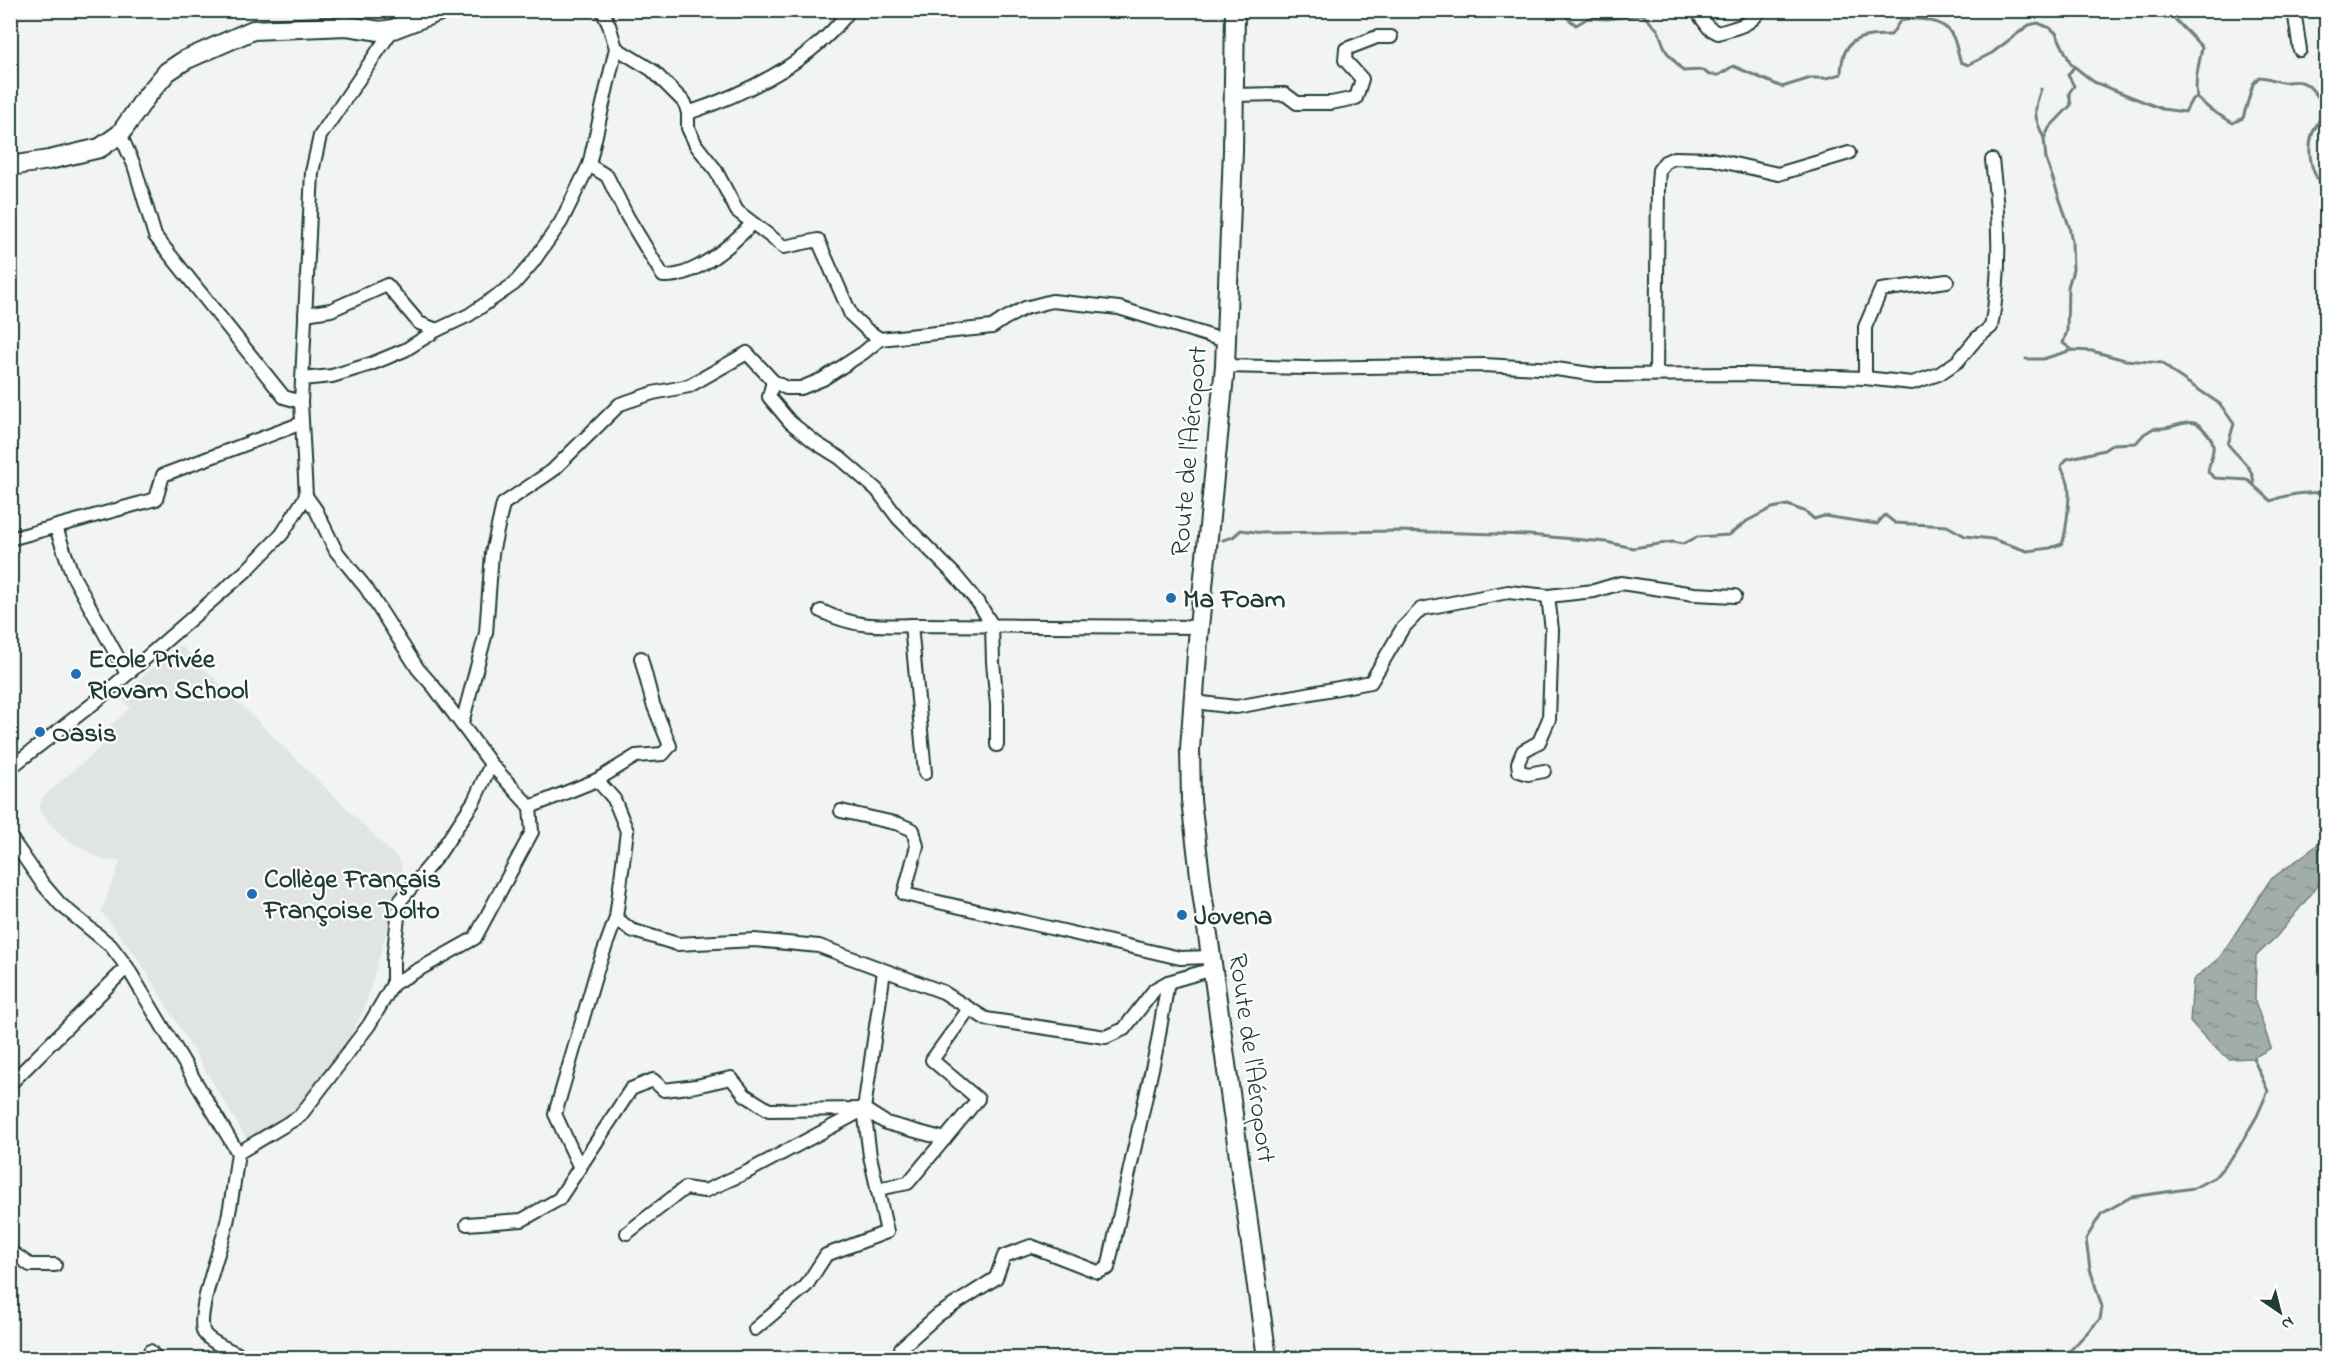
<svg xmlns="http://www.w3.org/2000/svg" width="2337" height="1369" font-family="'Indie Flower',sans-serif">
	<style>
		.built { fill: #e0e4e3 }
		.water { fill: url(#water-ripples); stroke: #6d807b; stroke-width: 1.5 }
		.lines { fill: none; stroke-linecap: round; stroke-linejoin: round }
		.stream { stroke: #6d807b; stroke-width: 3 }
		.street-casing { stroke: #1f3d34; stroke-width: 16 }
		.secondary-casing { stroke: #1f3d34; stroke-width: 22 }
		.street { stroke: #fff; stroke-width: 12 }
		.secondary { stroke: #fff; stroke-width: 18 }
		.poi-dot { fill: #1f6fb2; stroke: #fff; stroke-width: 2 }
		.labels { text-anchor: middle; stroke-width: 4.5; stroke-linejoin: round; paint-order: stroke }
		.street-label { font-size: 27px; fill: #1f3d34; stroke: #fff }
		.poi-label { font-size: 27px; font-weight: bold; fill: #1f3d34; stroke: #fff; text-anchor: start }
	</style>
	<defs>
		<pattern id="water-ripples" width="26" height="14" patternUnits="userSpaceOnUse" patternTransform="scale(1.5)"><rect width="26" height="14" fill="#a1adaa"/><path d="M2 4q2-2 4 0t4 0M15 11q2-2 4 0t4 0" fill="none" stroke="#838e8b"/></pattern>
	</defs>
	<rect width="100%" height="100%" fill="#f2f3f3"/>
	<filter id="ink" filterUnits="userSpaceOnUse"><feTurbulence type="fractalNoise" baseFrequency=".0167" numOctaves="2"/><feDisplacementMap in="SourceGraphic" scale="12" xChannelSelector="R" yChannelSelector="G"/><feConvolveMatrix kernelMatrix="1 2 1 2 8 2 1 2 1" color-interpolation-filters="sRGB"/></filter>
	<g filter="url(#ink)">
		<path class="built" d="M 180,645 L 400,861 L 402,870 L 402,878 L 364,1009 L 321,1094 L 313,1103 L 248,1141 L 139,960 L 101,911 L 121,860 L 105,861 L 64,838 L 38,810 L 43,797 L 108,741 L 102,733 L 130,708 L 120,696 Z"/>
		<path class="water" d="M 2326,831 L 2326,876 L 2276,937 L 2256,956 L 2255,1001 L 2271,1048 L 2253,1058 L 2229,1059 L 2209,1042 L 2190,1021 L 2193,980 L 2220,957 L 2270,880 L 2316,846 Z"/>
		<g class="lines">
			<g class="stream">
				<path d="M 1558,10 L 1576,25 L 1588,18 L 1608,19 L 1642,14 L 1658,30 L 1666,51 L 1683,71 L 1703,70 L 1709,75 L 1719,75 L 1733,66 L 1782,87 L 1811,78 L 1827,78 L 1841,74 C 1842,36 1860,36 1891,35 L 1900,21 C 1915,17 1944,19 1952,35 C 1957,43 1957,54 1961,62 L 1968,65 L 1992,53 L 2029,25 L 2038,23 L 2050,28 L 2056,33 L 2071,64 L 2094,82 L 2162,109 L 2185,112 L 2192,99 L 2197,98 L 2211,110 L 2233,123 L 2243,118 L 2253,84 L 2259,77 C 2268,77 2274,81 2282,82 C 2288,83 2295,80 2301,82 C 2307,83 2311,88 2315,93 C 2332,112 2317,119 2312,135 C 2307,151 2311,172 2321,184 L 2326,185"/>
				<path d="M 2166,10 L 2202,47 C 2199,66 2194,79 2197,98"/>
				<path d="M 2041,89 C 2033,112 2034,117 2044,138"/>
				<path d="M 2072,350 L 2063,343 L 2067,331 L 2068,287 L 2073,270 L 2072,242 L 2069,226 L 2046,159 L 2044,139 L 2049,128 L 2071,105 L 2069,93 L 2074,86 L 2068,75 L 2074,67"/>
				<path d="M 2026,359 L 2043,359 L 2072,350 L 2092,351 L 2125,360 L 2162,363 L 2175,374 L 2220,404 L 2234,424 L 2228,444 C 2238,458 2254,466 2254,485"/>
				<path d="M 1223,540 L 1233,537 L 1241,530 L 1262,533 L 1398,531 L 1529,535 L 1606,542 L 1633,548 L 1672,542 L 1683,544 L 1697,537 L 1729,535 L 1747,521 L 1772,508 L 1788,505 L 1806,512 L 1814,519 L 1824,516 L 1877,524 L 1885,515 L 1895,523 L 1947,526 L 1965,536 L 1992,539 L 2027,551 L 2050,548 L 2062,544 C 2066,535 2071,492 2068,483 C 2067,477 2063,472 2061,466 L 2067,459 L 2104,450 L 2113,444 L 2136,443 L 2144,434 L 2154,428 C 2169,430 2172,425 2186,423 C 2196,421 2200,425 2206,432 C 2219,446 2211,454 2208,472 L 2215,478 L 2248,480 L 2271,501 C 2282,496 2294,494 2306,493 C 2314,492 2319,494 2326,490"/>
				<path d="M 2063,1358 L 2100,1319 L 2102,1307 L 2090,1269 L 2086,1239 L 2101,1214 L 2131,1197 L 2194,1188 L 2215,1177 L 2235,1154 L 2257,1116 L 2268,1091 L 2253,1058"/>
			</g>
			<g class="street-casing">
				<g id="street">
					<path d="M 2294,10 L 2300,50"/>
					<path d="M 1700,16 L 1709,28 L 1718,33 C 1734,28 1751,26 1760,10"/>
					<path d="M 616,48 L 652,70 L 685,103 L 688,113 L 688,128 L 696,145 L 715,169 L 737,211 L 784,247 L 818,240 L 851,315 L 868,331 L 880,339"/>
					<path d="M 1234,95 L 1285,94 L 1297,103 L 1331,103 L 1356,98 L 1362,79 L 1345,60 L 1346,49 L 1377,37 L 1391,37"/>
					<path d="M 688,113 C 747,93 812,62 850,10"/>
					<path d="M 120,134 L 134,165 L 155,236 L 284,397 L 301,402"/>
					<path d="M 589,165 L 607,176 L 627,216 L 663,276 C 695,278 731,245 752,224"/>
					<path d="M 305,314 L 331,310 L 387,285 L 419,323 L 437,330"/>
					<path d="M 1225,366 L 1306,368 L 1484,365 L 1556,369 L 1597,375 L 1742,374 L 1865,378 L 1912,383 L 1939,374 L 1958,361 L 1977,338 L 1991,327 C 2002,271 1999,216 1992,160"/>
					<path d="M 1656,374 L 1658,184 L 1659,170 L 1665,162 L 1674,158 L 1712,159 L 1778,174 L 1849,153"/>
					<path d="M 1865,378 L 1865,327 L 1881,290 L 1947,281"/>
					<path d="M 302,379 L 332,376 L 371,364 L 405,350 L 437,330 L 469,315 L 514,284 L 533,262 L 561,222 L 589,165 L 616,48 L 609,25 L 602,10"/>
					<path d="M 773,381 L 769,397 L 790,422 L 816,443 L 840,458 L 877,490 L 898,518 L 955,575 L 980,605 L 992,625 L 993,662 L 997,705 L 997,745"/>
					<path d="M 306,496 L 316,510 L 336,551 L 366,588 L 418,669 L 434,687 L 491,764 L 530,807 L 597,780 L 614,799 L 627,831 L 616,918 L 631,930 L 677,944 L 754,940 L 819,946 L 943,992 L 986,1019 L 1106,1037 L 1124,1029 L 1155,989 L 1168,982 L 1213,969"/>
					<path d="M 56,528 L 73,576 L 127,674"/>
					<path d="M 10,539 L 156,499 L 163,475 L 302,423"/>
					<path d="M 821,611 C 856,628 878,626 916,625 L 1199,627"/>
					<path d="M 911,625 L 925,773"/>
					<path d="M 1194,702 L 1236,707 L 1371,682 L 1402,629 L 1421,609 L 1508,592 L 1548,596 L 1594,591 L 1621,583 L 1694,594 L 1735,596"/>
					<path d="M 462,723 L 486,633 L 492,553 L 503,504 L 552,471 L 620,404 L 653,393 L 689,386 L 747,353 L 773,381 L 786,388 L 801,388 L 823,379 L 863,353 L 880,339 L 992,327 L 1004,319 L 1025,308 L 1052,301 L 1119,308 L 1226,341"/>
					<path d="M 10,768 L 94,703 L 246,571 L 282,534 L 306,496 L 301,402 L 312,172 L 320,136 L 393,29"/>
					<path d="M 1544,771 L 1528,774 L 1519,771 L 1518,763 L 1523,751 L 1539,742 L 1549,719 L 1552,630 L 1548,596"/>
					<path d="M 597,780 L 636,756 L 663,754 L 670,746 L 653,704 L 641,658"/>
					<path d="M 841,811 L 899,824 L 913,830 L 917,846 L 904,894 L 1180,958 L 1211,957"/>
					<path d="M 10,837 L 42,883 L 60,904 L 111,946 L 127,967 L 238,1153"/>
					<path d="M 393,984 L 475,938 L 532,832 L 530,807"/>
					<path d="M 10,1084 L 127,967"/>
					<path d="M 580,1168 L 555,1114 L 597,970 L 616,918"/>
					<path d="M 877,1189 L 908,1183 L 978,1099 L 932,1060 L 969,1009"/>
					<path d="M 467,1224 L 522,1220 L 559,1199 L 631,1089 L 653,1080 L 664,1090 L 696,1086 L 731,1078 L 745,1095 L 769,1110 L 864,1109 L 886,1123 L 945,1139"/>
					<path d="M 627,1233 L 685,1188 L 705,1191 L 747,1172 L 863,1110"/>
					<path d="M 10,1251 L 30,1265 L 55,1265"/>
					<path d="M 755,1329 L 806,1286 L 826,1255 L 887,1232 L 870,1156 L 864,1109 L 884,971"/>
					<path d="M 901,1348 L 938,1315 L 996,1278 L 1004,1256 L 1031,1246 L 1098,1272 L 1108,1268 L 1157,1046 L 1168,982"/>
					<path d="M 150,1351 L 156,1358"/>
					<path d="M 247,1358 C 237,1353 210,1343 204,1333 C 195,1316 220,1250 225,1230 C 232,1205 234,1179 238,1153 L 300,1116 L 369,1025 L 393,984 L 393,959 L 400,901 L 439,854 L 474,801 L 491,764"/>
				</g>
			</g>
			<g class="secondary-casing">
				<g id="secondary">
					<path d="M 1235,10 L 1233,150 L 1225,366 L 1199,627 L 1190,749 L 1191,800 L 1202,892 L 1267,1358"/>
					<path d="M 10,166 L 49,160 L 100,148 L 120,134 L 146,97 L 167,72 L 185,60 L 253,30 L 347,26 L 380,31 L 393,29 L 443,10"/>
				</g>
			</g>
			<use href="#street" class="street"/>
			<use href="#secondary" class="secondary"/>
		</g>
	</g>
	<g class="poi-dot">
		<circle cx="1171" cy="598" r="6"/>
		<circle cx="76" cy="674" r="6"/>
		<circle cx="40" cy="732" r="6"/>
		<circle cx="252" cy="894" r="6"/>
		<circle cx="1182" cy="915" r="6"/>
	</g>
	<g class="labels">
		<g class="street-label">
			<text transform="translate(1188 451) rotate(-85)" y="9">Route de l'Aéroport</text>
			<text transform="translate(1253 1058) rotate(82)" y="9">Route de l'Aéroport</text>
		</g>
		<g class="poi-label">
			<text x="1183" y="607">Ma Foam</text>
			<text x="88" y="667">Ecole Privée<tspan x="88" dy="31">Riovam School</tspan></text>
			<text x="52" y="741">Oasis</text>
			<text x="264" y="887">Collège Français<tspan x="264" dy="31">Françoise Dolto</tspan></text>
			<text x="1194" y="924">Jovena</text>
		</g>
	</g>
	<rect width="2337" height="1369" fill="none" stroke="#fff" stroke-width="36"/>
	<rect x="18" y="18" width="2301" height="1333" fill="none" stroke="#1f3d34" stroke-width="2" filter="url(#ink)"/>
	<g transform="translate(2280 1312) rotate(145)" stroke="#ffffff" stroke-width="4.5" paint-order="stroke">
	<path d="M0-4.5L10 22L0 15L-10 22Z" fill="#1f3d34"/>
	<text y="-9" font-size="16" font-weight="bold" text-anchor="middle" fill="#1f3d34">N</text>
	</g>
</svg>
